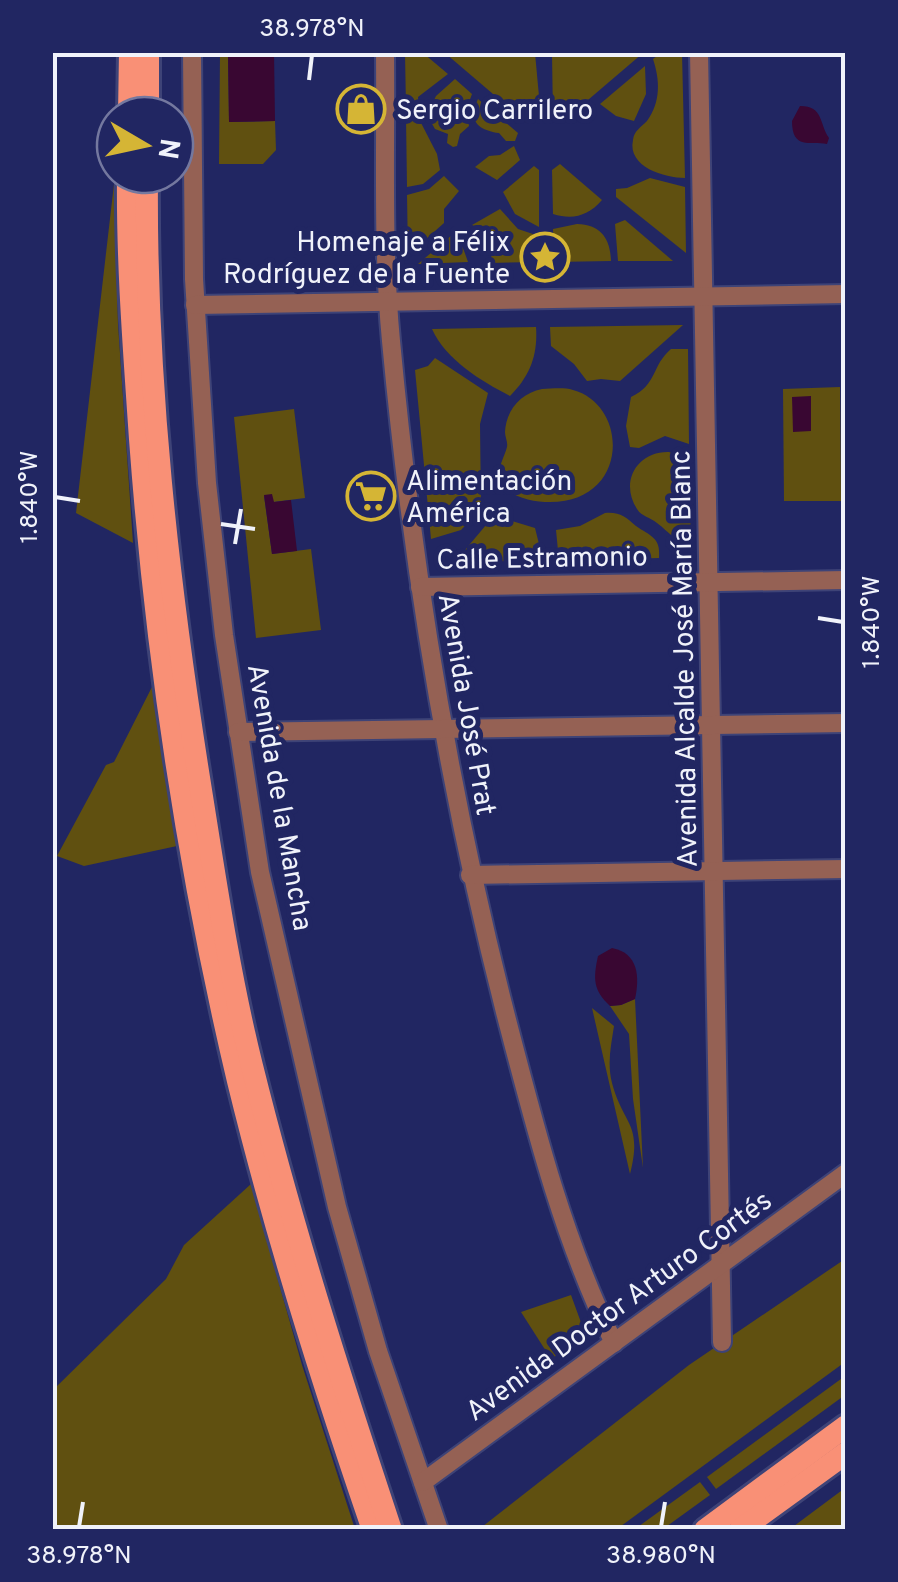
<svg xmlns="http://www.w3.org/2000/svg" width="898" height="1582" font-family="Overpass,sans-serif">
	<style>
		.green { fill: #605010 }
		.water { fill: #390732 }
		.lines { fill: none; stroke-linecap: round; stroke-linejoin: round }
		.minor-casing { stroke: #3e4377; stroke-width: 22 }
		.major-casing { stroke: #3e4377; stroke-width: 28 }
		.minor { stroke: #956154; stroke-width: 18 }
		.major { stroke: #f99076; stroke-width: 22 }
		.ticks { fill: none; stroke: #f0f2fa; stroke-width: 4 }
		.labels { text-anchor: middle; stroke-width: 10; stroke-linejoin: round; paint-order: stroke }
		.poi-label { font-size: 28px; fill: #f0f2fa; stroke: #212662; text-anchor: start }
		.street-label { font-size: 28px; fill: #f0f2fa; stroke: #212662 }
		.neatline { fill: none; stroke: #f0f2fa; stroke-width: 4 }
		.ticks-label { font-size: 25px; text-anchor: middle; fill: #f0f2fa }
	</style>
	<rect width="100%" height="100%" fill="#212662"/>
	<g class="green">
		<path d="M 220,53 L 228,53 L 229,122 L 275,121 L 276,150 L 263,164 L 219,164 Z"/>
		<path d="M 405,53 L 423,53 L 448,74 L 418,97 L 419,110 L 406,108 Z"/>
		<path d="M 445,53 L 535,53 L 541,118 L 527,123 Z"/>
		<path d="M 552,53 L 552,52 L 643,53 L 561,123 L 553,118 Z"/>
		<path d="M 661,53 L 682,53 L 685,178 C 665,178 627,167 633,140 C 634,131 641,127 647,121 C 661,102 660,80 653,59 Z"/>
		<path d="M 645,66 L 646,94 L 634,121 L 616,116 L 600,104 Z"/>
		<path d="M 455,79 L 472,94 L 466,110 L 469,126 L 460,134 L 457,146 L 453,147 L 447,143 L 448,134 L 435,129 L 427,115 L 436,96 Z"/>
		<path d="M 478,99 L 518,133 L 515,141 L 506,141 L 499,133 C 479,130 467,122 478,99 Z"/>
		<path d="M 406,117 L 419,119 L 437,154 L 440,170 L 423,184 L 407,187 Z"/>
		<path d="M 514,146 L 520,160 L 497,180 L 475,167 L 489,156 L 500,155 Z"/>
		<path d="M 560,164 L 602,200 C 588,216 573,220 553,214 L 552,170 Z"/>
		<path d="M 534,166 L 539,170 L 539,227 L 515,214 L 503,192 Z"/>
		<path d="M 444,176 L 459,191 L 444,209 L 444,223 L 408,255 L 407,195 L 429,189 Z"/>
		<path d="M 650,178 L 685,187 L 686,253 L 616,197 L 616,189 L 627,188 Z"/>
		<path d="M 114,184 L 118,324 L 133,543 L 76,513 Z"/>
		<path d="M 500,209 L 518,229 L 539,236 L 539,262 L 489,263 C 497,246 490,231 472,225 Z"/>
		<path d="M 625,220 L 673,261 L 618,261 L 615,224 Z"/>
		<path d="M 577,224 C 601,225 610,238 611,261 L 554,262 L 553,229 Z"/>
		<path d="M 452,235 L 462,245 L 468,262 L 418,264 Z"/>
		<path d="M 683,325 L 620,381 L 601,379 L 587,381 L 574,364 L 551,346 L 550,327 Z"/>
		<path d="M 536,327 C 538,355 530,376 510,396 C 481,381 446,360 432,329 Z"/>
		<path d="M 671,349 L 688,349 L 689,444 L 665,436 L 639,448 L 630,447 L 626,426 L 631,397 C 658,384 651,366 671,349 Z"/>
		<path d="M 435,358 L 488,393 L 480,424 L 481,509 L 461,530 L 431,539 L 415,370 L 428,366 Z"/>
		<path d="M 840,387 L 841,501 L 784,501 L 783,389 Z"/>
		<path d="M 542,389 C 551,389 563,387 573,390 C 629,405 630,502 550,502 C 536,502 517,499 507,489 C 492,474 503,462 507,447 C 508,442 505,437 505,432 C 506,410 521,393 542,389 Z"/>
		<path d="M 294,409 L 305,498 L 273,502 L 264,496 L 272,554 L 311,549 L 321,630 L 256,638 L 234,417 Z"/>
		<path d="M 669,452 L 689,460 L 691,544 C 674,541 669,532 657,523 C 650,517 642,517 637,509 C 619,481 638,451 669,452 Z"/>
		<path d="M 497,512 L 512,521 L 535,528 L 543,560 L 454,563 Z"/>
		<path d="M 605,513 C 621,512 625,517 636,526 C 650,536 661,537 659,558 L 559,561 L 556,530 L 580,526 Z"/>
		<path d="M 153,685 L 177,846 L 84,866 L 57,856 L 106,765 L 114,762 Z"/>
		<path d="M 635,999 L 643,1168 L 633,1099 L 629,1034 L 610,1006 L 621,1005 Z"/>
		<path d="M 592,1008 L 614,1026 C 611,1046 607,1063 612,1083 C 623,1125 643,1123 630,1174 Z"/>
		<path d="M 251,1184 L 302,1365 L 355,1529 L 56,1529 L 52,1524 L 53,1390 L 166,1279 L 184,1245 Z"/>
		<path d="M 845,1259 L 845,1362 L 617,1529 L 478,1530 L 689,1365 Z"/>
		<path d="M 571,1295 L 583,1328 L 580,1340 L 551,1359 L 521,1312 Z"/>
		<path d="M 845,1376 L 845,1395 L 716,1489 L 707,1477 Z"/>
		<path d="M 700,1482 L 710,1495 L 663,1529 L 635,1529 Z"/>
		<path d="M 845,1488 L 845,1529 L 790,1529 Z"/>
	</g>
	<g class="water">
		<path d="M 228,53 L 274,53 L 275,121 L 229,122 Z"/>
		<path d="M 800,106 C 824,106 819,124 829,138 L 827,144 C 810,141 792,150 792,121 Z"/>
		<path d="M 811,396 L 811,431 L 793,432 L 792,397 Z"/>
		<path d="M 272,494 L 274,502 L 291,500 L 297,551 L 272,554 L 264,495 Z"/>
		<path d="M 612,948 C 638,953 640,976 635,999 L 621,1005 L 610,1006 C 593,990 593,979 598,956 Z"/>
	</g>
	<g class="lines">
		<g class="minor-casing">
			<g id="minor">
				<path d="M 192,52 L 194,279 L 207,483 L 224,635 L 260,872 L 337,1207 L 378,1351 L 439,1530"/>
				<path d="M 385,52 C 386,147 382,246 391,341 C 412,567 449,792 505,1012 C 534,1124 563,1240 614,1343"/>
				<path d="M 699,52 L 722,1342"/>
				<path d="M 195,305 L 846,294"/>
				<path d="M 420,587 L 846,580"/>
				<path d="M 238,732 L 846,723"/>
				<path d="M 470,875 L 846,869"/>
				<path d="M 423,1482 L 846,1173"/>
			</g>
		</g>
		<g class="major-casing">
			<g id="major">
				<path d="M 129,115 L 130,52"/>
				<path d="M 148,115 L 148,52"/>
				<path d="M 128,175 C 127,263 134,351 140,439 C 156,655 188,870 238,1081 C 275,1233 322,1382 373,1530"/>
				<path d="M 147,175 C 145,379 168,583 200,784 C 215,878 229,974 252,1066 C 291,1223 340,1377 391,1530"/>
				<path d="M 705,1530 L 846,1426"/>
				<path d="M 740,1530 L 846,1453"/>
			</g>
		</g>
		<use href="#minor" class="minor"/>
		<use href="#major" class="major"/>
	</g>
	<path class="ticks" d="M 309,80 L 312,55M 55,497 L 80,501M 221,524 L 255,529M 235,544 L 241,509M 818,618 L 843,622M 79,1527 L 83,1502M 661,1527 L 665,1502"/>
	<defs>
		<g id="shop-ring" transform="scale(2.5)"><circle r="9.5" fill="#212662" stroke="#d5b535" stroke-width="1.5"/><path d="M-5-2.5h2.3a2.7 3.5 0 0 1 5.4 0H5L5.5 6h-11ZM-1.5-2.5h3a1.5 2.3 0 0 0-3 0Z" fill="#d5b535"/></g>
		<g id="sight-ring" transform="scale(2.5)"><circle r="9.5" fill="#212662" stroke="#d5b535" stroke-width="1.5"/><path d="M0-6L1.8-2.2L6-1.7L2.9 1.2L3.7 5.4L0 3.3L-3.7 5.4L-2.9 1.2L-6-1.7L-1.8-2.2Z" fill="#d5b535"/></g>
		<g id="supermarket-ring" transform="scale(2.5)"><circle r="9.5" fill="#212662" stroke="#d5b535" stroke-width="1.5"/><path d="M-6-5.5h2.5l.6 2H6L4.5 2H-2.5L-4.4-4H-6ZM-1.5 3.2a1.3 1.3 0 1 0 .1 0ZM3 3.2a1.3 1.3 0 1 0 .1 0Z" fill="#d5b535"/></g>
	</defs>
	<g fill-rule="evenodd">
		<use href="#shop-ring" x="361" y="109"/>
		<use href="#sight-ring" x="545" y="257"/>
		<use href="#supermarket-ring" x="371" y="496"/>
	</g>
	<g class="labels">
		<g class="poi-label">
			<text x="396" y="119">Sergio Carrilero</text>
			<text x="510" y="251" text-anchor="end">Homenaje a Félix<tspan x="510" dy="32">Rodríguez de la Fuente</tspan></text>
			<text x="406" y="490">Alimentación<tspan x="406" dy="32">América</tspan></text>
		</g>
		<g class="street-label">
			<text transform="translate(542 557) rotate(-1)" y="10">Calle Estramonio</text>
			<text transform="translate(683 659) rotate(-91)" y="10">Avenida Alcalde José María Blanc</text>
			<text transform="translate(468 704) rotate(80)" y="10">Avenida José Prat</text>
			<text transform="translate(281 797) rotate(80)" y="10">Avenida de la Mancha</text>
			<text transform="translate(618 1305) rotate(-36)" y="10">Avenida Doctor Arturo Cortés</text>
		</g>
	</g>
	<rect width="898" height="1582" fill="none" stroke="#212662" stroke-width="110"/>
	<g transform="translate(145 145) rotate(99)"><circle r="48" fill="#212662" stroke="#74789f" stroke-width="2.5"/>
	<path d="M0-8L18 38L0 25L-18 38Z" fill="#d5b535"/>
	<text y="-15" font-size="28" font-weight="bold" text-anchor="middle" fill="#f0f2fa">N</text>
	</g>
	<rect x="55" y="55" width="788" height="1472" class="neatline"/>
	<g class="ticks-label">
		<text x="312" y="36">38.978°N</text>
		<text transform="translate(28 497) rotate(-90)" y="9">1.840°W</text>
		<text transform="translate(870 622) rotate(-90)" y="9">1.840°W</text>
		<text x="79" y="1563">38.978°N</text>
		<text x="661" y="1563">38.980°N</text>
	</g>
</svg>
